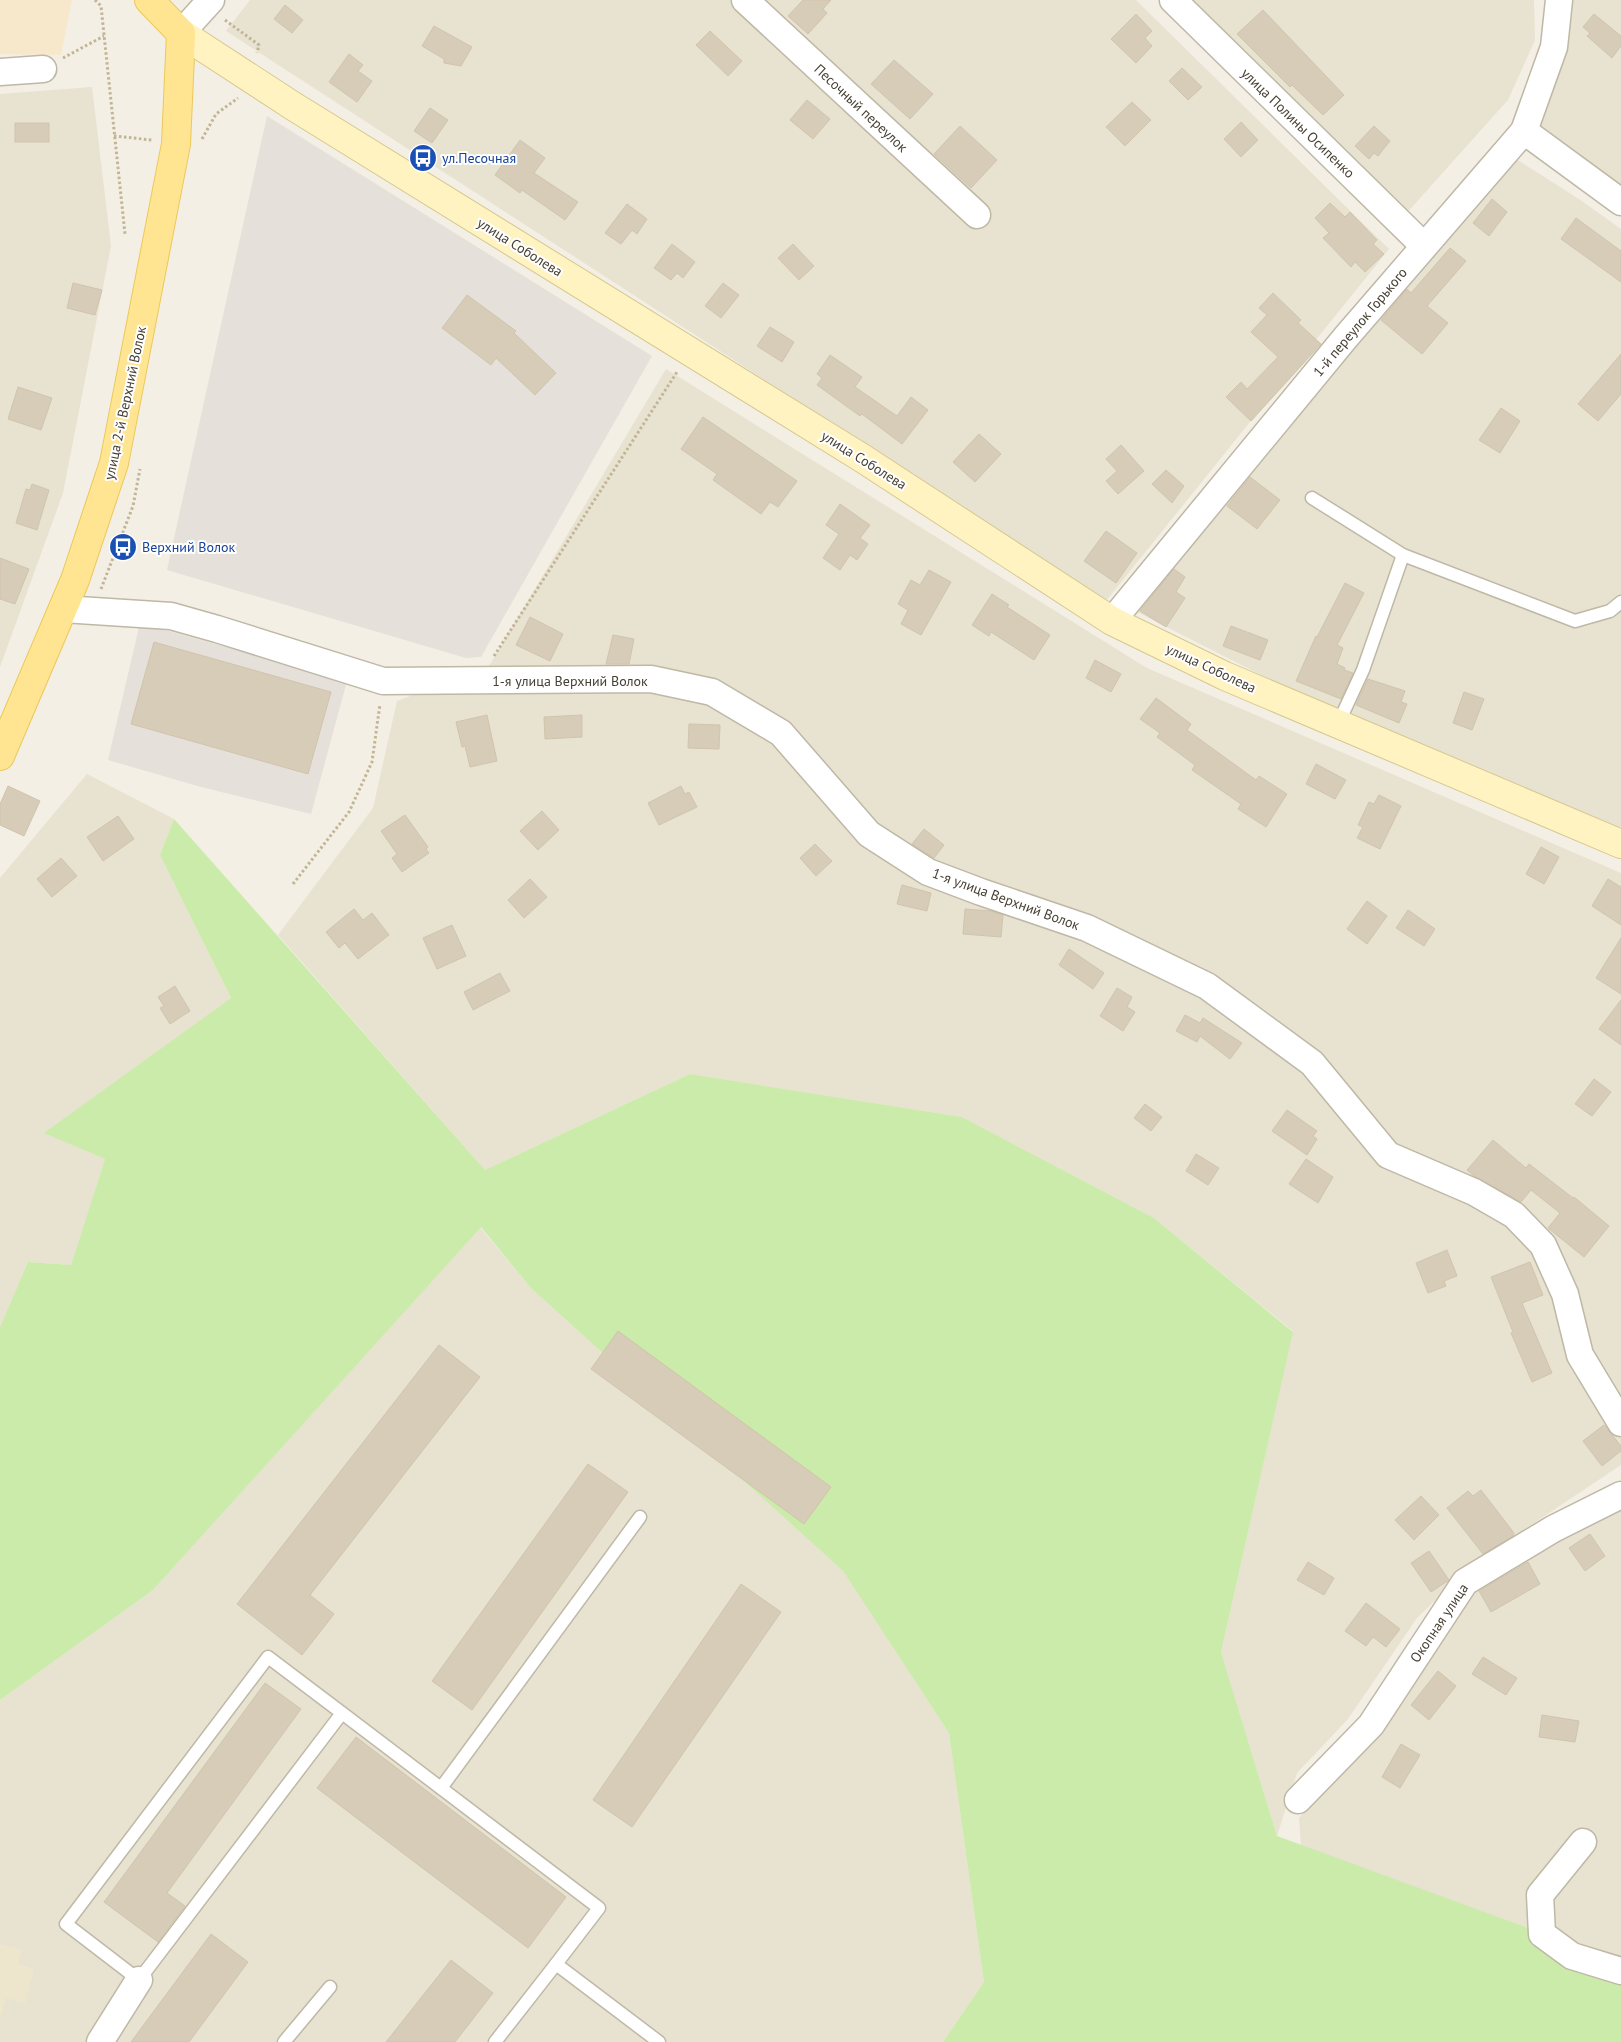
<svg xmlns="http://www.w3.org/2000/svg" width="1621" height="2042" font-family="'PT Sans',sans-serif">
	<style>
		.residential { fill: #e8e2d1 }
		.commercial { fill: #f7e8cc }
		.industrial { fill: #e5e0d9 }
		.education { fill: #eee6cc }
		.green { fill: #caeba9 }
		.building { fill: #d6ccb8; stroke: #d1c4ab }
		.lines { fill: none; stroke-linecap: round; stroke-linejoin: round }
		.lane-casing { stroke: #bfb8a6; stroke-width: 15 }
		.street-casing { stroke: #bfb8a6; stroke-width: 29 }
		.secondary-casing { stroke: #d6c88f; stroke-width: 30 }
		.primary-casing { stroke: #ecc859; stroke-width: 30 }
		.path { stroke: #c2b596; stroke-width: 3; stroke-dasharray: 2.5 2.5; stroke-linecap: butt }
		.lane { stroke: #fff; stroke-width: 12 }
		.street { stroke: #fff; stroke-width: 26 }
		.secondary { stroke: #fff3c2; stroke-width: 28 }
		.primary { stroke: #ffe591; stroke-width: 28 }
		.labels { text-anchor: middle; stroke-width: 4; stroke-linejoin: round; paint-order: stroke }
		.street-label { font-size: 14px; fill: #463f33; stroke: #fff }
		.transit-label { font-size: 14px; fill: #164399; stroke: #fff; text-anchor: start }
	</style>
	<rect width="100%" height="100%" fill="#f3efe4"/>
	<g class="residential">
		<path d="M 250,0 L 1136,0 L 1389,249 L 1106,601 L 226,31 Z"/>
		<path d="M 1181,0 L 1534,0 L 1535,40 L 1508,100 L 1404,216 Z"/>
		<path d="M 1562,0 L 1621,0 L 1621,209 L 1518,137 Z"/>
		<path d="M 92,87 L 111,246 L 63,493 L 0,667 L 0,94 Z"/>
		<path d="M 1513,157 L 1582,201 L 1621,229 L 1621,830 L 1332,711 L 1129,608 Z"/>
		<path d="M 666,369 L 1147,668 L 1621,873 L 1621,1465 L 1474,1563 L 1417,1618 L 1348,1719 L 1297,1773 L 1277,1836 L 1221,1652 L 1293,1331 L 1154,1218 L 962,1117 L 690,1074 L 485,1170 L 278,935 L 373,808 L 397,701 L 489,666 Z"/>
		<path d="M 87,774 L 174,819 L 160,855 L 231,998 L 45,1133 L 105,1159 L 71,1265 L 28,1262 L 0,1327 L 0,878 Z"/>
		<path d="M 480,1227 L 531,1288 L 843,1571 L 949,1733 L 984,1982 L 943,2042 L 0,2042 L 0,1700 L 153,1590 Z"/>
		<path d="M 1621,1493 L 1621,1962 L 1301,1846 L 1299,1818 L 1388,1703 L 1454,1597 Z"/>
	</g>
	<path class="commercial" d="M 0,0 L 72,0 L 61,55 L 0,54 Z"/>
	<g class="industrial">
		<path d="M 267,116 L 652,356 L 481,657 L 466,658 L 167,570 Z"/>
		<path d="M 140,623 L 347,681 L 311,814 L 201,787 L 108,760 Z"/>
	</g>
	<path class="education" d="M 0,1944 L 22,1950 L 18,1964 L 34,1969 L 25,2003 L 6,1998 L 0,2018 Z"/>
	<path class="green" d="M 174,819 L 485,1170 L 690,1074 L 962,1117 L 1154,1218 L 1293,1332 L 1221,1652 L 1277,1836 L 1621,1962 L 1621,2042 L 943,2042 L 984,1982 L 949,1733 L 843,1571 L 531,1288 L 481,1227 L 153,1590 L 0,1700 L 0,1327 L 28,1262 L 71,1265 L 105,1159 L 44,1133 L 231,998 L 160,855 Z"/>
	<g class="building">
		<path d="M 803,0 L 831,0 L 823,9 L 827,13 L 808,34 L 788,16 Z"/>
		<path d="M 285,5 L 303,20 L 292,33 L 274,19 Z"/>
		<path d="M 1263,10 L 1344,95 L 1323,115 L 1292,85 L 1290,87 L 1237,34 Z"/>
		<path d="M 1136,14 L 1152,31 L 1145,38 L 1152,46 L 1136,63 L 1111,39 Z"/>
		<path d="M 1594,14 L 1621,36 L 1621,46 L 1612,58 L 1587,36 L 1590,33 L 1583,27 Z"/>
		<path d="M 434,26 L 472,47 L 461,66 L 444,63 L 444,59 L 422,46 Z"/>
		<path d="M 710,31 L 742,61 L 728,76 L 696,45 Z"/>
		<path d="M 349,54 L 363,65 L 358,71 L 372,81 L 357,102 L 329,82 Z"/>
		<path d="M 894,60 L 933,94 L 910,119 L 871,84 Z"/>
		<path d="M 1182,68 L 1202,87 L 1188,100 L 1169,81 Z"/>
		<path d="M 807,100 L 830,119 L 813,139 L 790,120 Z"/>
		<path d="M 1132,102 L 1151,120 L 1125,146 L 1106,127 Z"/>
		<path d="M 430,108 L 448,120 L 432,143 L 414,131 Z"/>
		<path d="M 1241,122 L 1258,140 L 1241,157 L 1224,139 Z"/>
		<rect x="15" y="123" width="34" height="19"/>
		<path d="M 960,126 L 997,160 L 971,188 L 934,154 Z"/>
		<path d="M 1374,126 L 1390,141 L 1378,156 L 1374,153 L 1369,159 L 1355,146 Z"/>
		<path d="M 520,140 L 545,158 L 534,173 L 578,202 L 565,220 L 522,190 L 520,193 L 495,175 Z"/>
		<path d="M 1492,199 L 1507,212 L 1489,236 L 1473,223 Z"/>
		<path d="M 1330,203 L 1345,217 L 1350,212 L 1377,240 L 1373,244 L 1384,254 L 1365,272 L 1355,262 L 1351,267 L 1323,238 L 1329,233 L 1315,218 Z"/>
		<path d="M 627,204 L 647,219 L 637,234 L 632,230 L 621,244 L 605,233 Z"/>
		<path d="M 1576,218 L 1621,251 L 1621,282 L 1561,239 Z"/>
		<path d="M 672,244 L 695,262 L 683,278 L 677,273 L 671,280 L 654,268 Z"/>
		<path d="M 793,244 L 814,266 L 799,280 L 778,258 Z"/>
		<path d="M 1450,248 L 1466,261 L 1427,306 L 1448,323 L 1422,354 L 1381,320 L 1407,289 L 1411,293 Z"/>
		<path d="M 73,283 L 102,290 L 95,315 L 67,308 Z"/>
		<path d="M 723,283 L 739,295 L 721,318 L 705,306 Z"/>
		<path d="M 1273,293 L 1301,320 L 1298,323 L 1321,344 L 1251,421 L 1226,397 L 1241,382 L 1247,389 L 1278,357 L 1251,332 L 1267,315 L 1259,308 Z"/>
		<path d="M 467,295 L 516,331 L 514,333 L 556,373 L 535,395 L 496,358 L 491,365 L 442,328 Z"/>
		<path d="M 770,327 L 794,342 L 782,362 L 757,346 Z"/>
		<path d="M 1621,354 L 1621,394 L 1598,421 L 1578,404 Z"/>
		<path d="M 830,355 L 862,377 L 855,387 L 897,416 L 911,397 L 928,410 L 902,444 L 862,414 L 860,416 L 817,385 L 822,378 L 817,374 Z"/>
		<path d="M 18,387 L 52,398 L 41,430 L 8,419 Z"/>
		<path d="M 1501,408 L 1520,421 L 1500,453 L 1479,440 Z"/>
		<path d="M 703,417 L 797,481 L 778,507 L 770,502 L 761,514 L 713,480 L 717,474 L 681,449 Z"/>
		<path d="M 979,434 L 1001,454 L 975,482 L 953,462 Z"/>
		<path d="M 1121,445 L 1144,471 L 1118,494 L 1106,481 L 1117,471 L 1106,459 Z"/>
		<path d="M 1166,470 L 1184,486 L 1172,503 L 1152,484 Z"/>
		<path d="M 1250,477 L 1280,500 L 1257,529 L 1227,506 Z"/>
		<path d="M 32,484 L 49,490 L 37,530 L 16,523 L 26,489 L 30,490 Z"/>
		<path d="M 840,504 L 870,525 L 860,538 L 868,544 L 857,560 L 850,555 L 840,570 L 823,558 L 839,534 L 826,525 Z"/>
		<path d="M 1106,531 L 1137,553 L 1116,583 L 1084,561 Z"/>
		<path d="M 0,558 L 29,569 L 15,604 L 0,599 Z"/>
		<path d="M 1174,569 L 1185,577 L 1176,592 L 1185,598 L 1166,627 L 1140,611 Z"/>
		<path d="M 929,570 L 951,582 L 921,635 L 901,624 L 908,610 L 898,604 L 911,580 L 920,585 Z"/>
		<path d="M 1345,583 L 1364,593 L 1337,645 L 1343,648 L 1337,664 L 1345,668 L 1344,670 L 1353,673 L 1341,699 L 1296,681 L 1316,636 L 1317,637 Z"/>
		<path d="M 992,594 L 1009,605 L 1007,607 L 1050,635 L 1034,660 L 991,632 L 989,636 L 972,625 Z"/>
		<path d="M 530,617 L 563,634 L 550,661 L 516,645 Z"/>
		<path d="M 1231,626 L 1268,640 L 1260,660 L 1223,646 Z"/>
		<path d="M 613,635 L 634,639 L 629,664 L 606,664 Z"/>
		<path d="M 154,642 L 331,692 L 308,774 L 131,724 Z"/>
		<path d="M 1095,660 L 1121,674 L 1111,692 L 1086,678 Z"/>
		<path d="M 1368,679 L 1405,691 L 1401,702 L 1407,704 L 1399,723 L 1356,705 Z"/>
		<path d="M 1464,692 L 1484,699 L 1472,730 L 1453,723 Z"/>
		<path d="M 1156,698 L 1191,724 L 1187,730 L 1256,780 L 1259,776 L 1287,794 L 1266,827 L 1238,809 L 1241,804 L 1192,770 L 1195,765 L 1157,737 L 1160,733 L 1140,719 Z"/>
		<path d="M 487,715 L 497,761 L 470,767 L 465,746 L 462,747 L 456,722 Z"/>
		<path d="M 582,715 L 582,737 L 545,739 L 544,717 Z"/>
		<path d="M 689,724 L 720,725 L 719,749 L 688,748 Z"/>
		<path d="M 1316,764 L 1346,780 L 1335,799 L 1306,784 Z"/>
		<path d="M 8,786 L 40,801 L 24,836 L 0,825 L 0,804 Z"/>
		<path d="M 681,786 L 685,794 L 689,792 L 697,807 L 659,825 L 648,803 Z"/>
		<path d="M 1379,795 L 1401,806 L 1380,849 L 1357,838 L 1363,827 L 1358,825 L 1369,802 L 1374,804 Z"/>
		<path d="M 542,811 L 559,830 L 538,850 L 520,831 Z"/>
		<path d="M 405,815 L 428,847 L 426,849 L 429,853 L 402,872 L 392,858 L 397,854 L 381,831 Z"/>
		<path d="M 118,816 L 134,839 L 103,861 L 87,837 Z"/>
		<path d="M 924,829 L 944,845 L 934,858 L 912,844 Z"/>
		<path d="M 815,844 L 832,861 L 816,876 L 800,858 Z"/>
		<path d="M 1541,847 L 1559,857 L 1544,884 L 1526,874 Z"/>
		<path d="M 61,858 L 77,876 L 52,897 L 37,879 Z"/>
		<path d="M 530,879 L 547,897 L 524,918 L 508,900 Z"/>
		<path d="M 1608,879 L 1621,887 L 1621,925 L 1592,906 Z"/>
		<path d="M 902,885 L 931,893 L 927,911 L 897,904 Z"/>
		<path d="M 1367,901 L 1387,916 L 1367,944 L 1347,929 Z"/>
		<path d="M 354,909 L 363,920 L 372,913 L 389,935 L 358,959 L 345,943 L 339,948 L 326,932 Z"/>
		<path d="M 965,909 L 991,911 L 1003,915 L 1001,937 L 963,934 Z"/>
		<path d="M 1408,910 L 1435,929 L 1424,946 L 1396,928 Z"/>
		<path d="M 452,925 L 466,956 L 437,969 L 423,938 Z"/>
		<path d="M 1621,938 L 1621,994 L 1596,978 Z"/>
		<path d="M 1069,949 L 1104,973 L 1093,989 L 1059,965 Z"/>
		<path d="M 500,973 L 510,991 L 473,1010 L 464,992 Z"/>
		<path d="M 175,986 L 190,1011 L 170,1024 L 160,1008 L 164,1006 L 158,997 Z"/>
		<path d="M 1117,988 L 1132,997 L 1127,1007 L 1135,1012 L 1123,1031 L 1100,1016 Z"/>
		<path d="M 1621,1000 L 1621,1045 L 1599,1029 Z"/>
		<path d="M 1185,1015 L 1200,1023 L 1203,1018 L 1242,1043 L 1230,1059 L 1200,1036 L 1197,1042 L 1176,1031 Z"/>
		<path d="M 1594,1079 L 1611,1092 L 1592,1116 L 1575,1104 Z"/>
		<path d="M 1145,1104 L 1162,1117 L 1151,1131 L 1134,1118 Z"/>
		<path d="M 1287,1110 L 1317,1131 L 1313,1136 L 1317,1139 L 1307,1155 L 1272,1131 Z"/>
		<path d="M 1493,1140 L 1526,1168 L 1529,1164 L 1573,1198 L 1574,1197 L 1609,1226 L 1584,1257 L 1548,1228 L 1560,1213 L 1531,1190 L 1521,1202 L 1474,1176 L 1467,1170 Z"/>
		<path d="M 1196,1154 L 1219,1168 L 1208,1185 L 1186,1171 Z"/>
		<path d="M 1306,1159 L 1333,1177 L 1318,1203 L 1289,1184 Z"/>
		<path d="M 1447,1250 L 1457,1276 L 1444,1281 L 1446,1286 L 1428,1293 L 1416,1263 Z"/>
		<path d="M 1530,1262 L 1543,1295 L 1522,1303 L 1552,1373 L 1532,1382 L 1511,1333 L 1513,1332 L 1491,1277 Z"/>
		<path d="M 618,1331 L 831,1487 L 804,1524 L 591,1369 Z"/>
		<path d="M 439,1345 L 480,1377 L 310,1595 L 334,1614 L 302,1655 L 237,1604 Z"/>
		<path d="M 1604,1425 L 1621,1446 L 1621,1451 L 1602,1466 L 1583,1441 Z"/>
		<path d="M 588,1464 L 628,1492 L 472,1710 L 432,1681 Z"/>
		<path d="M 1481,1490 L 1514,1533 L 1513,1536 L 1483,1554 L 1447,1508 L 1468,1491 L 1473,1496 Z"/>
		<path d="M 1421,1496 L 1439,1515 L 1414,1540 L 1395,1520 Z"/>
		<path d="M 1590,1534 L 1605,1556 L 1585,1571 L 1569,1548 Z"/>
		<path d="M 1429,1551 L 1449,1580 L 1431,1592 L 1411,1563 Z"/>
		<path d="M 1308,1562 L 1334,1578 L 1324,1595 L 1297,1580 Z"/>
		<path d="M 1528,1562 L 1540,1584 L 1491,1612 L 1479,1591 Z"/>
		<path d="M 741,1584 L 781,1612 L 632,1827 L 593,1800 Z"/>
		<path d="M 1366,1603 L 1400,1629 L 1386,1647 L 1373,1637 L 1366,1646 L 1345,1631 Z"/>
		<path d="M 1483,1657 L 1517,1678 L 1506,1695 L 1472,1674 Z"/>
		<path d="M 1438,1671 L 1456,1686 L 1429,1720 L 1411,1705 Z"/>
		<path d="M 265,1683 L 301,1709 L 167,1893 L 185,1906 L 158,1942 L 104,1902 Z"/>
		<path d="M 1542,1715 L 1579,1721 L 1575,1742 L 1539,1737 Z"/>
		<path d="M 356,1737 L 566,1897 L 528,1948 L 317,1788 Z"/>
		<path d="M 1401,1744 L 1420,1755 L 1400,1788 L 1382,1777 Z"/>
		<path d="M 211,1934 L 248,1962 L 189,2042 L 131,2042 Z"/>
		<path d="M 451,1960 L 493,1993 L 455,2042 L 386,2042 Z"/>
	</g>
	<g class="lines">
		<g class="lane-casing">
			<g id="lane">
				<path d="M 1312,498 L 1403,555 L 1575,621 L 1610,611 L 1621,602"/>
				<path d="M 1338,724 L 1363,670 L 1403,555"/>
				<path d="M 268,1657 L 342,1713 L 139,1980 L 66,1924 Z"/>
				<path d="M 342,1713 L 599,1908 L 556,1964 L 659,2042"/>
				<path d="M 441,1788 L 640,1517"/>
				<path d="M 284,2042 L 330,1987"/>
				<path d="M 495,2042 L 556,1964"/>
			</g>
		</g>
		<g class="street-casing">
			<g id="street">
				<path d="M 745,0 L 977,215"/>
				<path d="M 1173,0 L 1424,246"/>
				<path d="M 181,33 L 211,0"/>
				<path d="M 0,72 L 43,69"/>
				<path d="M 1524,131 L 1621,202"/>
				<path d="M 63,609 L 171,616 L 217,629 L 383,681 L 651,679 L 712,692 L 781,733 L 869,834 L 928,872 L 981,892 L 1087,928 L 1207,986 L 1312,1063 L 1388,1155 L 1474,1192 L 1514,1215 L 1543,1245 L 1565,1294 L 1580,1355 L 1621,1423"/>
				<path d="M 1112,621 L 1346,337 L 1524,131 L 1554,47 L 1559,0"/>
				<path d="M 1298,1800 L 1371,1725 L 1465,1582 L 1553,1529 L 1621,1495"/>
				<path d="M 1583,1842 L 1540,1895 L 1542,1934 L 1572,1956 L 1621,1971"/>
				<path d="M 100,2042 L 139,1980"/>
			</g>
		</g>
		<g class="secondary-casing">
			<path id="secondary" d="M 181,33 L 293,106 L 862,458 L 1112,621 L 1225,676 L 1621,844"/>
		</g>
		<g class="primary-casing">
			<path id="primary" d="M 0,756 L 75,580 L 114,463 L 176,144 L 181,33 L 149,0"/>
		</g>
		<g class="path">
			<path d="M 95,0 L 101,6 L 125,234"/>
			<path d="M 225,20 L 259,45 L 257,53"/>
			<path d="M 63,58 L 104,36"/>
			<path d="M 114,136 L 152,140"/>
			<path d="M 202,139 L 216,114 L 238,98"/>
			<path d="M 101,589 L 133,506 L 140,469"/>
			<path d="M 494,656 L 677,372"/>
			<path d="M 293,884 L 349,812 L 372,762 L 380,704"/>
		</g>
		<use href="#lane" class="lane"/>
		<use href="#street" class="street"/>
		<use href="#secondary" class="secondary"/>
		<use href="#primary" class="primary"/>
	</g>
	<defs>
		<g id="bus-disc" transform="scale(1.4375)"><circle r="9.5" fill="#1a4fb4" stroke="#fff"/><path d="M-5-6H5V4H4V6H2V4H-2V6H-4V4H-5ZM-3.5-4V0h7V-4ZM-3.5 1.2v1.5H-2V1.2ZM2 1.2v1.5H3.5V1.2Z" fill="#fff"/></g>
	</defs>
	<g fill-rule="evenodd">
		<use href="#bus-disc" x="423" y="158"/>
		<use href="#bus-disc" x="123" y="547"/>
	</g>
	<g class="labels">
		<g class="street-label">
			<text transform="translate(861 108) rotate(43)" y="5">Песочный переулок</text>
			<text transform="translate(1298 123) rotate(44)" y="5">улица Полины Осипенко</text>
			<text transform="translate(520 247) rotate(32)" y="5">улица Соболева</text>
			<text transform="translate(1360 322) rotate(-50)" y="5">1-й переулок Горького</text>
			<text transform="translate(125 403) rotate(-78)" y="5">улица 2-й Верхний Волок</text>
			<text transform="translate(864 460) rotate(32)" y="5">улица Соболева</text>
			<text transform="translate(1211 668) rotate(25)" y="5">улица Соболева</text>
			<text x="570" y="686">1-я улица Верхний Волок</text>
			<text transform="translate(1006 899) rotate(20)" y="5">1-я улица Верхний Волок</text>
			<text transform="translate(1439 1623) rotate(-56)" y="5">Окопная улица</text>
		</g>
		<g class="transit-label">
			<text x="442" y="163">ул.Песочная</text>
			<text x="142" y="552">Верхний Волок</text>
		</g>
	</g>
</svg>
